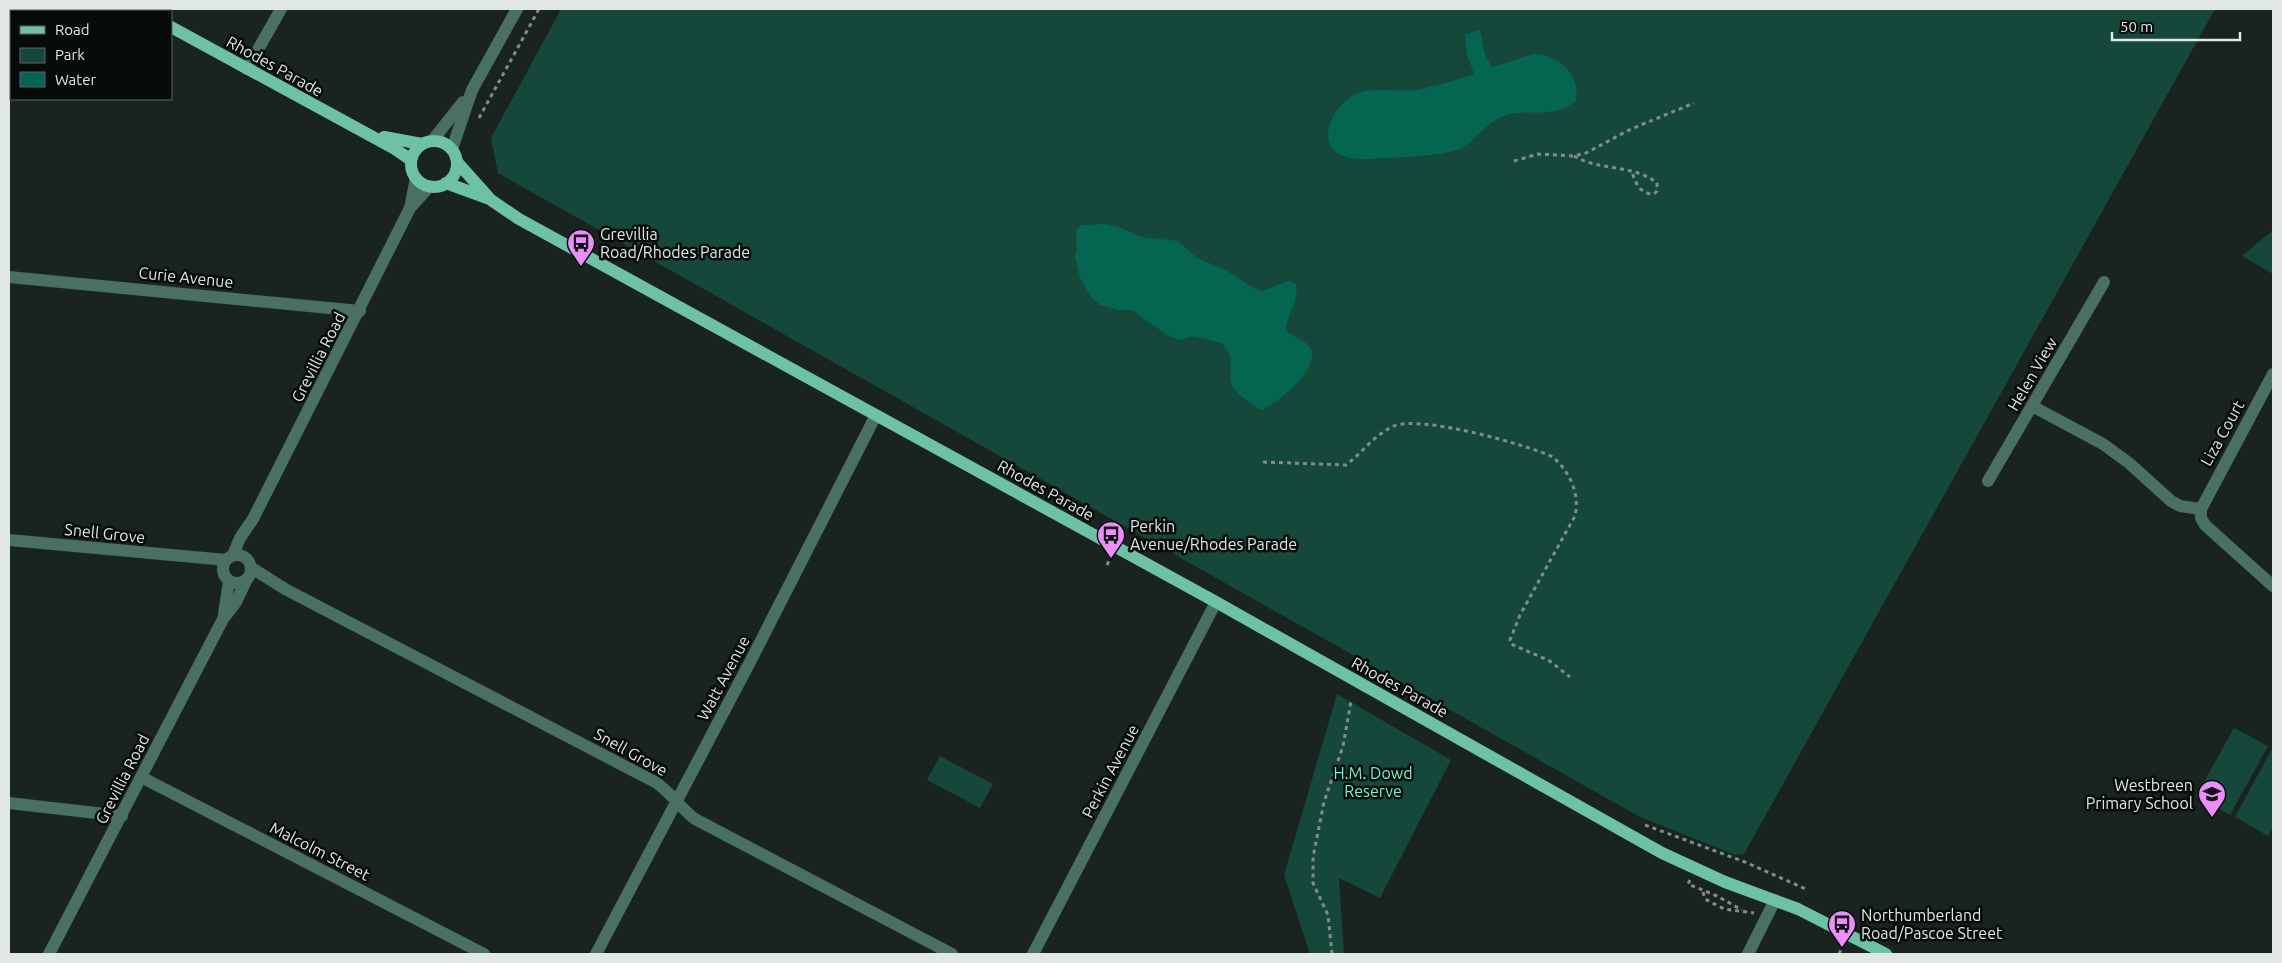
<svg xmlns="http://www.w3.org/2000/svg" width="2282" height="963" font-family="Ubuntu,sans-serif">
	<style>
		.green { fill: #15483a }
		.water { fill: #046550 }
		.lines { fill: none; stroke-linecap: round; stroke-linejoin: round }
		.path { stroke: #838c89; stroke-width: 3; stroke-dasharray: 4 4; stroke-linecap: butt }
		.minor { stroke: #497063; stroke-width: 12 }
		.major { stroke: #6cc1a7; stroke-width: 12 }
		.labels { text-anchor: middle; stroke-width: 5; stroke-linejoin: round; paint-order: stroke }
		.street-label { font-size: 16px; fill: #e0e7e5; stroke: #070b0a }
		.poi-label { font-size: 16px; fill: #e0e7e5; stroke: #070b0a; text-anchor: start }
		.park-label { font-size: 16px; fill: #69f9d1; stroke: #070b0a }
	</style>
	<rect width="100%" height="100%" fill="#192320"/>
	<g class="green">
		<path d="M 561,9 L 2215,9 L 1744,854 L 1735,855 L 1640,817 L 498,173 L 491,138 Z"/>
		<path d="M 2273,230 L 2273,274 L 2242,256 Z"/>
		<path d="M 1337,694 L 1451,760 L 1380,898 L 1339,878 L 1344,954 L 1310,954 L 1284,875 Z"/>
		<path d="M 2234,728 L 2268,746 L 2230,815 L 2196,796 Z"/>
		<path d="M 2272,749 L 2273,827 L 2268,836 L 2235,817 Z"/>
		<path d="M 940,756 L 993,784 L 980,808 L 927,780 Z"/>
	</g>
	<g class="water">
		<path d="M 1480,30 L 1485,54 L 1492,67 C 1503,65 1525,55 1534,54 C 1558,54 1581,75 1576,100 C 1556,121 1528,107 1504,116 C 1487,122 1477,138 1462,148 C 1449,155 1399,158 1383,158 C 1370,159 1353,161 1341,155 C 1313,140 1336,102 1358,93 C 1375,87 1397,92 1415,90 C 1435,87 1455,80 1474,74 L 1467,54 L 1465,35 Z"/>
		<path d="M 1104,224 L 1119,227 L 1141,237 L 1178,241 L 1197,258 L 1226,270 L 1250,286 L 1262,291 L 1289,281 L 1296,284 C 1300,299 1287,314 1286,330 C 1293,338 1305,339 1310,348 C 1322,368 1277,404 1261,410 C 1252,404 1238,396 1233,387 C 1225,370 1239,360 1221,343 L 1194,336 L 1179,340 L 1167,335 L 1132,310 L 1119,310 L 1100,305 L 1091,297 L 1080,278 L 1075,257 L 1077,249 L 1076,230 L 1082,225 Z"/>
	</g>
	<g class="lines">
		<g class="path">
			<path d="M 479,118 L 539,9"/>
			<path d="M 1574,156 C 1599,171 1633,164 1657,183 L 1657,191 L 1654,194 C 1640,194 1636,184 1632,172"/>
			<path d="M 1514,161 L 1538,154 L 1574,156 L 1586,153 L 1629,130 L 1694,103"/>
			<path d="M 1263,462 L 1346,465 C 1362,453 1375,434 1394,426 C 1421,415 1525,444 1553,457 C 1570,472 1580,494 1575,516 L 1520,615 L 1510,640 L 1511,644 L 1550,661 L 1570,677"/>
			<path d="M 1107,565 L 1110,559"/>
			<path d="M 1645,825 L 1745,862 L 1808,890"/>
			<path d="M 1690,880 L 1688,884 L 1717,896 L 1742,910"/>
			<path d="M 1703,892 L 1705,899 L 1724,909 L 1754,913"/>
			<path d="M 1332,954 L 1328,915 L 1313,883 L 1313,857 L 1324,802 L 1343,746 L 1351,701"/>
			<path d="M 1839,954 L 1842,948"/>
		</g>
		<g class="minor">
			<path d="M 247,69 L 281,9"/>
			<path d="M 432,141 L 463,102"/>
			<path d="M 452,149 L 472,90 L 517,9"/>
			<path d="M 410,208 L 416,178"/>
			<path d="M 9,277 L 360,311"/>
			<path d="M 2032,406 L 2103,444 L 2129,463 L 2171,501 L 2180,506 L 2201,509 L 2201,518 L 2205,525 L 2273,586"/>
			<path d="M 1988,481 L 2104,282"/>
			<path d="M 2201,509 L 2273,374"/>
			<path d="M 9,540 L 226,560"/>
			<circle cx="237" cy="569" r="14"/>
			<path d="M 233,555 L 240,538 L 253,519 L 410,208 L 430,186"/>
			<path d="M 252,568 L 285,589 L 655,782 C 671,792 680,808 695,819 L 952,954"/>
			<path d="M 224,614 L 229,581"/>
			<path d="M 141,777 L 484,954"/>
			<path d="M 9,803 L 122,816"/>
			<path d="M 49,954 L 223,619 L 236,602 L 246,581"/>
			<path d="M 596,954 L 749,664 L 876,415"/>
			<path d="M 1033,954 L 1216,602"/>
			<path d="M 1748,954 L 1775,900"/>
		</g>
		<g class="major">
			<path d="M 138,9 L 142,11"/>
			<path d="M 171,27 L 395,149 L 411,160"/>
			<path d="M 384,137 L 422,144"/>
			<circle cx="434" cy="164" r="23"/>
			<path d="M 457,162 L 491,200 L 519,219 L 1216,602 L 1662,853 L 1725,882 L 1798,909 L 1886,954"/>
			<path d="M 446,183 L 487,198"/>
		</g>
	</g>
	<defs>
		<g id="bus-pin" transform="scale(1.4375)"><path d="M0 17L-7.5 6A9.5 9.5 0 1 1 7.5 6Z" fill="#eb8dfb" stroke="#070b0a"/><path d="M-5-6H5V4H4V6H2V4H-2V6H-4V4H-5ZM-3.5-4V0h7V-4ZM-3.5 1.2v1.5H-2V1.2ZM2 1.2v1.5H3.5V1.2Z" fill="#111"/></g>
		<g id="school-pin" transform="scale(1.4375)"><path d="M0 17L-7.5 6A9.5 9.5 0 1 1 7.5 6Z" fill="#eb8dfb" stroke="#070b0a"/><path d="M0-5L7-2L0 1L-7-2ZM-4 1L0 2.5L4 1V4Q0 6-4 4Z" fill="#111"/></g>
	</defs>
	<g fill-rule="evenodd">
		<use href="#bus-pin" x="581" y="243"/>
		<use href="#bus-pin" x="1111" y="535"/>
		<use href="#school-pin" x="2212" y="794"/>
		<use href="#bus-pin" x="1842" y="924"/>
	</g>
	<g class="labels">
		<g class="street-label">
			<text transform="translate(275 66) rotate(29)" y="6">Rhodes Parade</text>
			<text transform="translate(186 277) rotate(6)" y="6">Curie Avenue</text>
			<text transform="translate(318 357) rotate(-63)" y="6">Grevillia Road</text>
			<text transform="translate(2032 374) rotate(-60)" y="6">Helen View</text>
			<text transform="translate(2222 433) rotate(-61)" y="6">Liza Court</text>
			<text transform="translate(1046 490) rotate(29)" y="6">Rhodes Parade</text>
			<text transform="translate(105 533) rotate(6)" y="6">Snell Grove</text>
			<text transform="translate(723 678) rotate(-62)" y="6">Watt Avenue</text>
			<text transform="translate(1400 687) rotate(29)" y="6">Rhodes Parade</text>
			<text transform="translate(631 752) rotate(29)" y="6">Snell Grove</text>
			<text transform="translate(1110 771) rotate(-62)" y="6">Perkin Avenue</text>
			<text transform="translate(122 779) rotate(-63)" y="6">Grevillia Road</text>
			<text transform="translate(320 851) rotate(27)" y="6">Malcolm Street</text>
		</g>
		<g class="poi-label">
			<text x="600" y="240">Grevillia<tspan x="600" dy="18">Road/Rhodes Parade</tspan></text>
			<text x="1130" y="532">Perkin<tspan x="1130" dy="18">Avenue/Rhodes Parade</tspan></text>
			<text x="2193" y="791" text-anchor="end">Westbreen<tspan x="2193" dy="18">Primary School</tspan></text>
			<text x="1861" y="921">Northumberland<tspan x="1861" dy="18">Road/Pascoe Street</tspan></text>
		</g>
		<g class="park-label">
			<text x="1373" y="779">H.M. Dowd<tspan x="1373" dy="18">Reserve</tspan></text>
		</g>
	</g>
	<rect width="2282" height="963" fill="none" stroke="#e0e7e5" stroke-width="20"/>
	<rect x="10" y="10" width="162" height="90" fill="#070b0a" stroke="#5e6362"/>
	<rect x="20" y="26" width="25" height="8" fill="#6cc1a7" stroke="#5e6362"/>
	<text x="55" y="35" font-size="15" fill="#e0e7e5">Road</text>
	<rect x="20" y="48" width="25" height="15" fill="#15483a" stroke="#5e6362"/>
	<text x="55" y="60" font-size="15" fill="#e0e7e5">Park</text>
	<rect x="20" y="72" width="25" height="15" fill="#046550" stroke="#5e6362"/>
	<text x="55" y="85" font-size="15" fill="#e0e7e5">Water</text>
	<path d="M2112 32v8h128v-8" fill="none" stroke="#e0e7e5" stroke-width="2.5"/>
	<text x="2120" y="32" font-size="15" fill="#e0e7e5" stroke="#070b0a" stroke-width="4" paint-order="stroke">50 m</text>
</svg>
